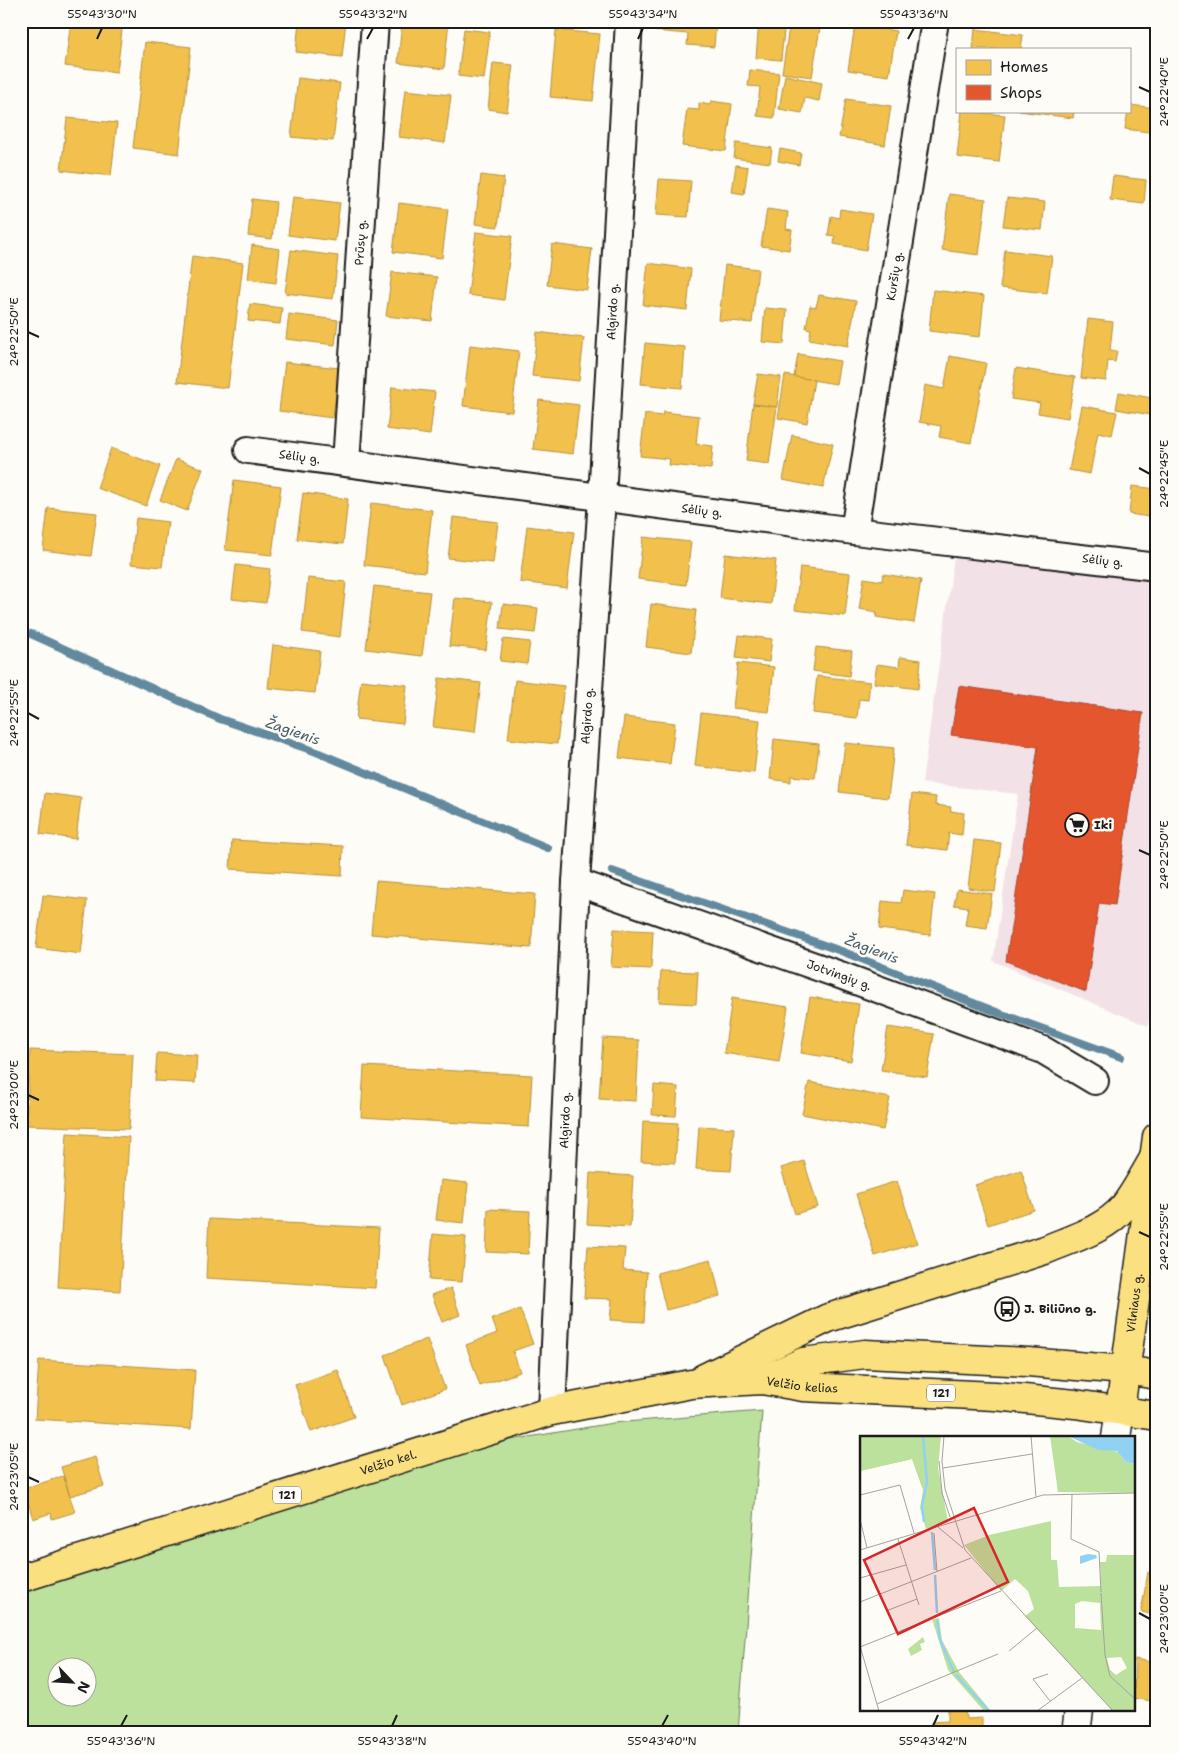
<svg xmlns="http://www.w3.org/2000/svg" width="1178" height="1754" font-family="'Shantell Sans',sans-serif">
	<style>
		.built { fill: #f2e2e7 }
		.green { fill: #bce19c; stroke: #6c7e5c; fill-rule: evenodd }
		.homes { fill: #f2c14e; stroke: #b2903f }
		.shops { fill: #e4572e; stroke: #a84529 }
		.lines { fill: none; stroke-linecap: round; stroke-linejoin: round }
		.stream { stroke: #62899d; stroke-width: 8 }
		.minor-casing { stroke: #1c1c1c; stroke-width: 30 }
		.secondary-casing { stroke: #1c1c1c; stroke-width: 31 }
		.primary-casing { stroke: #1c1c1c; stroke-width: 31 }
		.minor { stroke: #fdfcf7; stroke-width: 26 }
		.secondary { stroke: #fdfcf7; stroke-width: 28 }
		.primary { stroke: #fbe080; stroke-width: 28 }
		.ticks { fill: none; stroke: #1c1c1c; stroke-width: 2 }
		.labels { text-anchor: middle; stroke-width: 5; stroke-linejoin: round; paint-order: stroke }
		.shield { fill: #fdfcf7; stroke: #605f5e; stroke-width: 1 }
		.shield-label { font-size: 11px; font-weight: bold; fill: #1c1c1c }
		.street-label { font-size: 12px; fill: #1c1c1c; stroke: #fdfcf7 }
		.poi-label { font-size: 12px; font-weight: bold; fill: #1c1c1c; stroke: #fdfcf7; text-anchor: start }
		.water-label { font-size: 14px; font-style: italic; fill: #455c67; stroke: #fdfcf7 }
		.inset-river { fill: none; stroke: #91d2f3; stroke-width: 2.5 }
		.inset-road { fill: none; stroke: #a3a29f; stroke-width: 1 }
		.view { fill: #d62828; fill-opacity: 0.15; stroke: #d62828; stroke-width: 2.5 }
		.inset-edge { fill: none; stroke: #1c1c1c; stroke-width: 2.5 }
		.neatline { fill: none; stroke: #1c1c1c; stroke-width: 2 }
		.ticks-label { font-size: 12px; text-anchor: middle; fill: #1c1c1c }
	</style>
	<rect width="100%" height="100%" fill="#fdfcf7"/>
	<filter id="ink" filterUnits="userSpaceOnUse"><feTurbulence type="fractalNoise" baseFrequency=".02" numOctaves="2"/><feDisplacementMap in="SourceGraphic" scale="10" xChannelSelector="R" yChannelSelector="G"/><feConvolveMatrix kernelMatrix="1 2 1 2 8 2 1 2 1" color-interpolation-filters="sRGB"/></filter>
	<g filter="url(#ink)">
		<path class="built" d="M 958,529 L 1157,553 L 1157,969 L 1148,1026 L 993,961 L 1018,794 L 922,783 Z"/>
		<path class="green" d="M 762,1411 L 738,1733 L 21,1733 L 21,1580 L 511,1440 L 613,1423 ZM 58,1666 L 88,1666 L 88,1696 L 58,1696 Z"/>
		<g class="homes">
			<path d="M 71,21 L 123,21 L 117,72 L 65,66 Z"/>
			<path d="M 299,21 L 346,21 L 342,57 L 296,52 Z"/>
			<path d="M 402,21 L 449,21 L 444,69 L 398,63 Z"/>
			<path d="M 654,21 L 716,21 L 714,47 L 687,45 L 688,34 L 654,31 Z"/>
			<path d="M 759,21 L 785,21 L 781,60 L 756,58 Z"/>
			<path d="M 790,21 L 821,21 L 812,77 L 782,73 Z"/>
			<path d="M 855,25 L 896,31 L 889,76 L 848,70 Z"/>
			<path d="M 464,29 L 490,32 L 484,79 L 458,76 Z"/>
			<path d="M 975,29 L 1023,35 L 1021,49 L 973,49 Z"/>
			<path d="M 556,30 L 600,34 L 593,101 L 550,97 Z"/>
			<path d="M 145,42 L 191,47 L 179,154 L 133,148 Z"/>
			<path d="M 493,63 L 513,65 L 507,112 L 488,109 Z"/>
			<path d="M 750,70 L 779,73 L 774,118 L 757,116 L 760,87 L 748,86 Z"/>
			<path d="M 785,75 L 822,83 L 819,101 L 805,98 L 802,113 L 779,109 Z"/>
			<path d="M 298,78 L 340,83 L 333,141 L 291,137 Z"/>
			<path d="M 405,90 L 451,95 L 445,143 L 399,137 Z"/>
			<path d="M 846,99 L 891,106 L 885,145 L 839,137 Z"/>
			<path d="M 711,101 L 732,104 L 726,151 L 682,146 L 687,109 L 699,110 L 699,103 L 710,105 Z"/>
			<path d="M 1129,105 L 1157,108 L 1157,133 L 1125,129 Z"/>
			<path d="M 962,111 L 1005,115 L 999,162 L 957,157 Z"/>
			<path d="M 1019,111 L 1074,111 L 1073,118 Z"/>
			<path d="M 67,118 L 117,123 L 111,176 L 61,170 Z"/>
			<path d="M 736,143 L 772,148 L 770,163 L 734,158 Z"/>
			<path d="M 780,149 L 801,153 L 799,165 L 778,161 Z"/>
			<path d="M 736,165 L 748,167 L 744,194 L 732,192 Z"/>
			<path d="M 481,175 L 504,178 L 498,227 L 475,224 Z"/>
			<path d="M 1113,176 L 1146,180 L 1144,204 L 1110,200 Z"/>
			<path d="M 659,179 L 691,181 L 688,217 L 656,215 Z"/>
			<path d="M 949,194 L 986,199 L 979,255 L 942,250 Z"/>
			<path d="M 293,197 L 340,203 L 335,241 L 288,235 Z"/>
			<path d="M 1007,198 L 1045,202 L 1042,230 L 1003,226 Z"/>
			<path d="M 252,199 L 276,202 L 272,239 L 248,236 Z"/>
			<path d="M 399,203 L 448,209 L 442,258 L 393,252 Z"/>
			<path d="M 767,209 L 788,212 L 786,229 L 792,230 L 789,250 L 761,246 Z"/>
			<path d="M 840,209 L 872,214 L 866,250 L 834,244 L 835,236 L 828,235 L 831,216 L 839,218 Z"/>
			<path d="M 476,232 L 512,236 L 504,300 L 468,295 Z"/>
			<path d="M 552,244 L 592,249 L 587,290 L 547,285 Z"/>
			<path d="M 252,245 L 280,249 L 276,283 L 248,279 Z"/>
			<path d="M 291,250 L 338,256 L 333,299 L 285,293 Z"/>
			<path d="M 1005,250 L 1052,256 L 1047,293 L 1000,288 Z"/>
			<path d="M 192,256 L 243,263 L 228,388 L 177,382 Z"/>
			<path d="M 648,263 L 691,269 L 687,310 L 643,305 Z"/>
			<path d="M 725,265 L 758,269 L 752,323 L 719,320 Z"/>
			<path d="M 392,272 L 437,277 L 432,321 L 386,316 Z"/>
			<path d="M 933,290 L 984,296 L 980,337 L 929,331 Z"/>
			<path d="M 819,295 L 856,301 L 848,346 L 809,339 L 811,329 L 806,328 L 810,306 L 816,307 Z"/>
			<path d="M 250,304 L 282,308 L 280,324 L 248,321 Z"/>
			<path d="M 765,308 L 787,310 L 784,344 L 762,342 Z"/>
			<path d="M 289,314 L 338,320 L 335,345 L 286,339 Z"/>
			<path d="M 1088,319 L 1113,322 L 1110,350 L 1117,351 L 1115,362 L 1108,361 L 1106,381 L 1081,378 Z"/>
			<path d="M 537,332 L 584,338 L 579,381 L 532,376 Z"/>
			<path d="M 645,343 L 685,347 L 682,388 L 641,384 Z"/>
			<path d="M 470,345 L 519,351 L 512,412 L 463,406 Z"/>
			<path d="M 798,354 L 840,361 L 836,384 L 794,377 Z"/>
			<path d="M 950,356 L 986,363 L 971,443 L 939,437 L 941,426 L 919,422 L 925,385 L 944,389 Z"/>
			<path d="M 285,362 L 339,368 L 333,418 L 279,411 Z"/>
			<path d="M 1016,368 L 1075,377 L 1068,418 L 1038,413 L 1040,403 L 1011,399 Z"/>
			<path d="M 758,374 L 781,377 L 777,407 L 753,404 Z"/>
			<path d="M 785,375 L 814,380 L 807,423 L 778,418 Z"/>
			<path d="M 392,387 L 435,392 L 430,435 L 387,429 Z"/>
			<path d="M 1119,392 L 1157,399 L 1157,416 L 1116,409 Z"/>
			<path d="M 539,400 L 579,405 L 573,454 L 533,449 Z"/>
			<path d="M 753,404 L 777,407 L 769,464 L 746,461 Z"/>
			<path d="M 1082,406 L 1117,412 L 1112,435 L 1098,432 L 1090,474 L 1069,470 Z"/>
			<path d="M 663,412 L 699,416 L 696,444 L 713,446 L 711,469 L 669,465 L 670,459 L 640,456 L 645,414 L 662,416 Z"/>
			<path d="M 792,435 L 833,444 L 823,488 L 783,480 Z"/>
			<path d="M 111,448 L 160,466 L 146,506 L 97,488 Z"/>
			<path d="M 176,459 L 203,469 L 187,511 L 160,500 Z"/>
			<path d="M 234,480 L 281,486 L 272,555 L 225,550 Z"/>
			<path d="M 1132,486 L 1157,489 L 1157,518 L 1129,514 Z"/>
			<path d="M 303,493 L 348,499 L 343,544 L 297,539 Z"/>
			<path d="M 371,503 L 432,510 L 425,572 L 364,565 Z"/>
			<path d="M 48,508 L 97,513 L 91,556 L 43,550 Z"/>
			<path d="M 453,517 L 498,522 L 493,563 L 448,558 Z"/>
			<path d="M 136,518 L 168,522 L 162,567 L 131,564 Z"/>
			<path d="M 527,526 L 574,532 L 567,588 L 520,582 Z"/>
			<path d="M 643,537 L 691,542 L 686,585 L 638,579 Z"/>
			<path d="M 725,554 L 776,560 L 771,604 L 720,598 Z"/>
			<path d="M 236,565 L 270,569 L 266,603 L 232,599 Z"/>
			<path d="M 800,567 L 850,573 L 845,616 L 795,610 Z"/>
			<path d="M 883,574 L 921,580 L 914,623 L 876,617 L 877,612 L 859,609 L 864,578 L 882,581 Z"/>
			<path d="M 308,578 L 346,582 L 340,637 L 302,632 Z"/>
			<path d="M 374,586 L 430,592 L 422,656 L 366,649 Z"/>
			<path d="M 455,598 L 492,602 L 486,650 L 449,646 Z"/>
			<path d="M 503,604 L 538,608 L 535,633 L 500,629 Z"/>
			<path d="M 651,604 L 696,610 L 691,653 L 646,647 Z"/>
			<path d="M 739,635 L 772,639 L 769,662 L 736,658 Z"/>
			<path d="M 503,639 L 530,642 L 527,664 L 500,661 Z"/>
			<path d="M 273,645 L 320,651 L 315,693 L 268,688 Z"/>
			<path d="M 816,647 L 852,651 L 849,676 L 813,671 Z"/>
			<path d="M 900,657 L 921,660 L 918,689 L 874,683 L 877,664 L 899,667 Z"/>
			<path d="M 738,663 L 774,667 L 769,712 L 733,708 Z"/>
			<path d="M 817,676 L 870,682 L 868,700 L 859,699 L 857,718 L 813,713 Z"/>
			<path d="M 439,678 L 481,683 L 475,732 L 433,727 Z"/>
			<path d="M 361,680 L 407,685 L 403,724 L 356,719 Z"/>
			<path d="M 515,680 L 564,686 L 557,744 L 508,739 Z"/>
			<path d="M 701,713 L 760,720 L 754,773 L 695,766 Z"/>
			<path d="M 624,717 L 675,723 L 670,764 L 619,758 Z"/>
			<path d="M 774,739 L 819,744 L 815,778 L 791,776 L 791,782 L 770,779 Z"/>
			<path d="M 845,743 L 894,748 L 888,798 L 839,792 Z"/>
			<path d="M 45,793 L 81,798 L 76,839 L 40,834 Z"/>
			<path d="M 912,794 L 936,797 L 935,805 L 951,807 L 950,811 L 964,813 L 962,835 L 949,833 L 947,850 L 906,845 Z"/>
			<path d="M 232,840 L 343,846 L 342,876 L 230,869 Z"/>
			<path d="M 974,840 L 1001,843 L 995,892 L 968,888 Z"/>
			<path d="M 376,881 L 535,894 L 531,948 L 371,934 Z"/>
			<path d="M 957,889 L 992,894 L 987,928 L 965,925 L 968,907 L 954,905 Z"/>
			<path d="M 903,890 L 935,894 L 930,935 L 879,929 L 882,901 L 901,903 Z"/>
			<path d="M 43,895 L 87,900 L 81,954 L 36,948 Z"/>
			<path d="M 614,929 L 653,931 L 651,969 L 611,967 Z"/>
			<path d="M 661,971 L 698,972 L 696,1004 L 659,1002 Z"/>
			<path d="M 810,997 L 859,1004 L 851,1061 L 801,1053 Z"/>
			<path d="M 732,998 L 788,1007 L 779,1062 L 724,1053 Z"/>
			<path d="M 888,1027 L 934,1034 L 927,1077 L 881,1070 Z"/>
			<path d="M 603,1038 L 639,1040 L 636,1101 L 599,1099 Z"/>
			<path d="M 30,1050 L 133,1054 L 129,1129 L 26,1125 Z"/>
			<path d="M 157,1053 L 197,1055 L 195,1083 L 155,1081 Z"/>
			<path d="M 364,1066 L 532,1075 L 529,1127 L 361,1117 Z"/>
			<path d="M 809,1082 L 890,1098 L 883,1130 L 802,1114 Z"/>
			<path d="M 654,1085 L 678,1087 L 676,1116 L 652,1115 Z"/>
			<path d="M 643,1121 L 678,1123 L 675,1163 L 641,1161 Z"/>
			<path d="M 699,1126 L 734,1128 L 731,1171 L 696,1169 Z"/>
			<path d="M 67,1133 L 129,1137 L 120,1291 L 58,1287 Z"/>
			<path d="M 804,1161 L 818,1207 L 795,1214 L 781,1168 Z"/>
			<path d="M 1021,1170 L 1034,1210 L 988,1225 L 975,1185 Z"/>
			<path d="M 590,1173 L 633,1176 L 630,1227 L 587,1224 Z"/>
			<path d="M 441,1180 L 468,1183 L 464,1223 L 436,1220 Z"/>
			<path d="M 897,1181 L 917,1243 L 875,1256 L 856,1194 Z"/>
			<path d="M 488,1209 L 530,1211 L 528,1254 L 486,1252 Z"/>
			<path d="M 209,1219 L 379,1228 L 375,1288 L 206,1278 Z"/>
			<path d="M 433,1234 L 466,1237 L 462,1282 L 429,1280 Z"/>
			<path d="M 588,1246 L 625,1248 L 623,1270 L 647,1272 L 644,1322 L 610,1320 L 612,1299 L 584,1298 Z"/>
			<path d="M 711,1259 L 720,1296 L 666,1310 L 657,1273 Z"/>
			<path d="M 451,1288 L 460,1315 L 442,1322 L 432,1295 Z"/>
			<path d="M 520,1309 L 533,1344 L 513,1351 L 520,1372 L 480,1386 L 466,1345 L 497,1333 L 492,1319 Z"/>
			<path d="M 427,1339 L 445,1389 L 402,1405 L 385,1355 Z"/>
			<path d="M 39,1360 L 195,1370 L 191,1429 L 35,1419 Z"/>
			<path d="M 338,1370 L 354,1417 L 311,1432 L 295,1385 Z"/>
			<path d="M 95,1457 L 104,1486 L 70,1496 L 61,1467 Z"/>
			<path d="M 63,1476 L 75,1512 L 52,1519 L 51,1513 L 33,1519 L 24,1489 Z"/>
			<path d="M 1148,1572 L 1157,1574 L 1157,1615 L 1141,1612 Z"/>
			<path d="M 1135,1659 L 1157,1663 L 1157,1702 L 1134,1698 Z"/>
			<path d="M 948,1710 L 965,1710 L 966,1719 L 982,1718 L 982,1733 L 932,1733 L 931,1722 L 948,1721 Z"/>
		</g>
		<path class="shops" d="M 959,686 L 1143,713 L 1115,905 L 1099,903 L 1086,992 L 1006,961 L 1038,747 L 951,735 Z"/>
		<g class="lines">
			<g class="stream">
				<path d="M 31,634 L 220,719 L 314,751 L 548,848"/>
				<path d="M 612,871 L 841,951 L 999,1013 L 1121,1057"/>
			</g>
			<g class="minor-casing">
				<g id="minor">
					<path id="s1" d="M 248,450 L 854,531 L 1157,567"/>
					<path id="s2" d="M 346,463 L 375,21"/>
					<path id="s3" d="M 854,531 L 935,21"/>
					<path id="s4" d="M 576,882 L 840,975 L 1043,1050 L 1095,1081"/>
					<path id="s5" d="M 552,1411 L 576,882 L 602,498 L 629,21"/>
				</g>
			</g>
			<g class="secondary-casing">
				<g id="secondary">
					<path d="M 1116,1438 L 1120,1410"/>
					<path d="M 1076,1733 L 1079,1710"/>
				</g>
			</g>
			<g class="primary-casing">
				<g id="primary">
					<path d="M 704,1378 L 828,1318 L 1045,1250 C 1071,1239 1104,1230 1123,1208 C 1135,1193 1144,1175 1154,1158"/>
					<path d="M 762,1380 L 803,1362 L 865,1354 L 1028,1362 L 1125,1370 L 1157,1375"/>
					<path id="s6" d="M 1120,1410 L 1157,1137"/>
					<path id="s7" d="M 21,1578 L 552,1411 L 691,1384 L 762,1380 L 803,1387 L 995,1396 L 1075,1404 L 1157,1416"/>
				</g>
			</g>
			<use href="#minor" class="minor"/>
			<use href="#secondary" class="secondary"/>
			<use href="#primary" class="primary"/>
		</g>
	</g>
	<path class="ticks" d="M 97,39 L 102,28M 367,39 L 373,28M 638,39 L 643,28M 908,39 L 914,28M 1139,87 L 1150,92M 28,332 L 39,337M 1139,468 L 1150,474M 28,713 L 39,719M 1139,850 L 1150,855M 28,1095 L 39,1100M 1139,1232 L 1150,1237M 28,1477 L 39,1482M 1139,1613 L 1150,1619M 121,1726 L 127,1715M 392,1726 L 397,1715M 662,1726 L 668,1715M 933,1726 L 938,1715"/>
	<defs>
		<g id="supermarket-ring" transform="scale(1.25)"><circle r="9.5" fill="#fdfcf7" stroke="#1c1c1c" stroke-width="1.5"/><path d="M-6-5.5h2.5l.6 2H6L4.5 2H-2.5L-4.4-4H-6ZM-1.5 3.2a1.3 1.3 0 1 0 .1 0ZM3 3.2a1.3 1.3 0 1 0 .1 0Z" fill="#1c1c1c"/></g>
		<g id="bus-ring" transform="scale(1.25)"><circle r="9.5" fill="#fdfcf7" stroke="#1c1c1c" stroke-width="1.5"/><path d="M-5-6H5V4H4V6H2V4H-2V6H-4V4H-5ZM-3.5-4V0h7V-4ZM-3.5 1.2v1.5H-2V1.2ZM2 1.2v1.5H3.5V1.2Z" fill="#1c1c1c"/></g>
	</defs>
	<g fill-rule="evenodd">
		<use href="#supermarket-ring" x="1077" y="825"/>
		<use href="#bus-ring" x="1007" y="1309"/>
	</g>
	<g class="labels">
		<g class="shield">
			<rect x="927" y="1384.5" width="28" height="17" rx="4"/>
			<rect x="273" y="1486.5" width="28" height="17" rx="4"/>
		</g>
		<g class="shield-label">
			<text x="941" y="1397">121</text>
			<text x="287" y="1499">121</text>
		</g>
		<g class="street-label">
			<text dy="4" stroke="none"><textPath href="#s2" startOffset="221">Prūsų g.</textPath></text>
			<text dy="4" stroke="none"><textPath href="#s3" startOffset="258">Kuršių g.</textPath></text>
			<text dy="4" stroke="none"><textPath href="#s5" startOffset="1101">Algirdo g.</textPath></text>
			<text dy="4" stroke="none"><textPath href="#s1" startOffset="52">Sėlių g.</textPath></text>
			<text dy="4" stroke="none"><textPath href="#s1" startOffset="458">Sėlių g.</textPath></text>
			<text dy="4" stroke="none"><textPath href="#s1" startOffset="862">Sėlių g.</textPath></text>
			<text dy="4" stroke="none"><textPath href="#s5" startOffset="696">Algirdo g.</textPath></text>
			<text dy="4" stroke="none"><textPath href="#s4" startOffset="279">Jotvingių g.</textPath></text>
			<text dy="4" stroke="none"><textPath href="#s5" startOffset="291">Algirdo g.</textPath></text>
			<text dy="4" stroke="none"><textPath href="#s6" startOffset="108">Vilniaus g.</textPath></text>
			<text dy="4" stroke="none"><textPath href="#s7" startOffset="810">Velžio kelias</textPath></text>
			<text dy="4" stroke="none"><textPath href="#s7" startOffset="385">Velžio kel.</textPath></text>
		</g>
		<g class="poi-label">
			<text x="1094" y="829">Iki</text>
			<text x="1024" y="1313">J. Biliūno g.</text>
		</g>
		<g class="water-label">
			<text transform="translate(293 731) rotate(19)" y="5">Žagienis</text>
			<text transform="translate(872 949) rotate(21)" y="5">Žagienis</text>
		</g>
	</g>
	<g transform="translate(860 1436)">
		<rect width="275" height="275" fill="#fdfcf7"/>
		<path d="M 0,0 L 81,0 L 78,32 L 88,86 L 66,93 L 60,72 L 63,54 L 52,23 L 0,35 ZM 191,85 L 191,124 L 197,124 L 199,151 L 241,150 L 240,126 L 246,126 L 247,119 L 275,119 L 275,275 L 253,275 L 165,180 L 174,173 L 168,155 L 155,143 L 141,155 L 104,109 L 129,99 ZM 222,165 L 240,167 L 241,194 L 215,192 L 215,168 ZM 261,221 L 267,232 L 256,239 L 250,234 L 247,222 ZM 79,182 L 82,204 L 99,236 L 131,275 L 124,275 L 88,234 L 72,183 ZM 63,201 L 65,206 L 60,208 L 62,214 L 51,220 L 48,213 Z" fill="#bce19c" fill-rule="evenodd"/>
		<path d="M 0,0 L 14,0 L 7,12 L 13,19 L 19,4 L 29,0 L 49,0 L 37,10 L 36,13 L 41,14 L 49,12 L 52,0 L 74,0 L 76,30 L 70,13 L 62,14 L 61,20 L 64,32 L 73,37 L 71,44 L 77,52 L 62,50 L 52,23 L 0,35 ZM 190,0 L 208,0 L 217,6 L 258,16 L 266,26 L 275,28 L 275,57 L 198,56 Z" fill="#bce19c"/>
		<path d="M 208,0 L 275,0 L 275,28 L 266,26 L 257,15 L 238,14 ZM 228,118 L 236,119 L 237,122 L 220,128 L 220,120 Z" fill="#91d2f3"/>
		<path class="inset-river" d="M 63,0 L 67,46 L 62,70 L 64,86M 72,96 L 75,134M 75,139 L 77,177M 77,184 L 80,204 L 94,236M 96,239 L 129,275"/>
		<path class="inset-road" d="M 84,0 L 82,25 L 85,53 L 105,114 L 253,275M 171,0 L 176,61M 79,25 L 82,57 L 90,81M 83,32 L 172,18M 212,58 L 211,103 L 239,116 L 241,156M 0,59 L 40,49 L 54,97M 0,83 L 7,112M 78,91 L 103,112M 74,97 L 77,136M 38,103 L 59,169M 0,114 L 183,59 L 275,57M 0,142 L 46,129M 241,157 L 245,219 L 250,240 L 275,263M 0,166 L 111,122M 26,175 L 57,163M 0,210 L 19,275M 0,211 L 141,155M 149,215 L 177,192M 188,238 L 173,243 L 190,265M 17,268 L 138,218M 177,275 L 222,242"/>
		<path class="view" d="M 114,72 L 148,146 L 38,198 L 4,124 Z"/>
		<rect width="275" height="275" class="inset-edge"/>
	</g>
	<rect width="1178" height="1754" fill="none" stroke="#fdfcf7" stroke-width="55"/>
	<rect x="956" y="48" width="175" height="65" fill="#fdfcf7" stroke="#a3a29f"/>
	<rect x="966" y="60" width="25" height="15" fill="#f2c14e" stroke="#a3a29f"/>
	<text x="1000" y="72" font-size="15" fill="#1c1c1c">Homes</text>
	<rect x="966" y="85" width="25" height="15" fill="#e4572e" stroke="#a3a29f"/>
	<text x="1000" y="98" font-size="15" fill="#1c1c1c">Shops</text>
	<g transform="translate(72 1682) rotate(115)"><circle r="24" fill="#fdfcf7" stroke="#a3a29f"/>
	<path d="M0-4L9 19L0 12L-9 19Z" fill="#1c1c1c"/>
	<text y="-8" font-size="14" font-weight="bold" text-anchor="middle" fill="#1c1c1c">N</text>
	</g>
	<rect x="28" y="28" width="1122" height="1698" class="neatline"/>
	<g class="ticks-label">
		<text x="102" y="18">55°43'30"N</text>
		<text x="373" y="18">55°43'32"N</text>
		<text x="643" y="18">55°43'34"N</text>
		<text x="914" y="18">55°43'36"N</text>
		<text transform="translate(1164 92) rotate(-90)" y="4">24°22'40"E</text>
		<text transform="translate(14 332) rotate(-90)" y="4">24°22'50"E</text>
		<text transform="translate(1164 474) rotate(-90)" y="4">24°22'45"E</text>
		<text transform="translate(14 713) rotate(-90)" y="4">24°22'55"E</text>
		<text transform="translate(1164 855) rotate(-90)" y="4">24°22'50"E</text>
		<text transform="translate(14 1095) rotate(-90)" y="4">24°23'00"E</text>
		<text transform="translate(1164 1237) rotate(-90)" y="4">24°22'55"E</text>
		<text transform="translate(14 1477) rotate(-90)" y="4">24°23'05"E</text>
		<text transform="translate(1164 1619) rotate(-90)" y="4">24°23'00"E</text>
		<text x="121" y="1745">55°43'36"N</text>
		<text x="392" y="1745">55°43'38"N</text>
		<text x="662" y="1745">55°43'40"N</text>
		<text x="933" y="1745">55°43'42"N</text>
	</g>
</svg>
